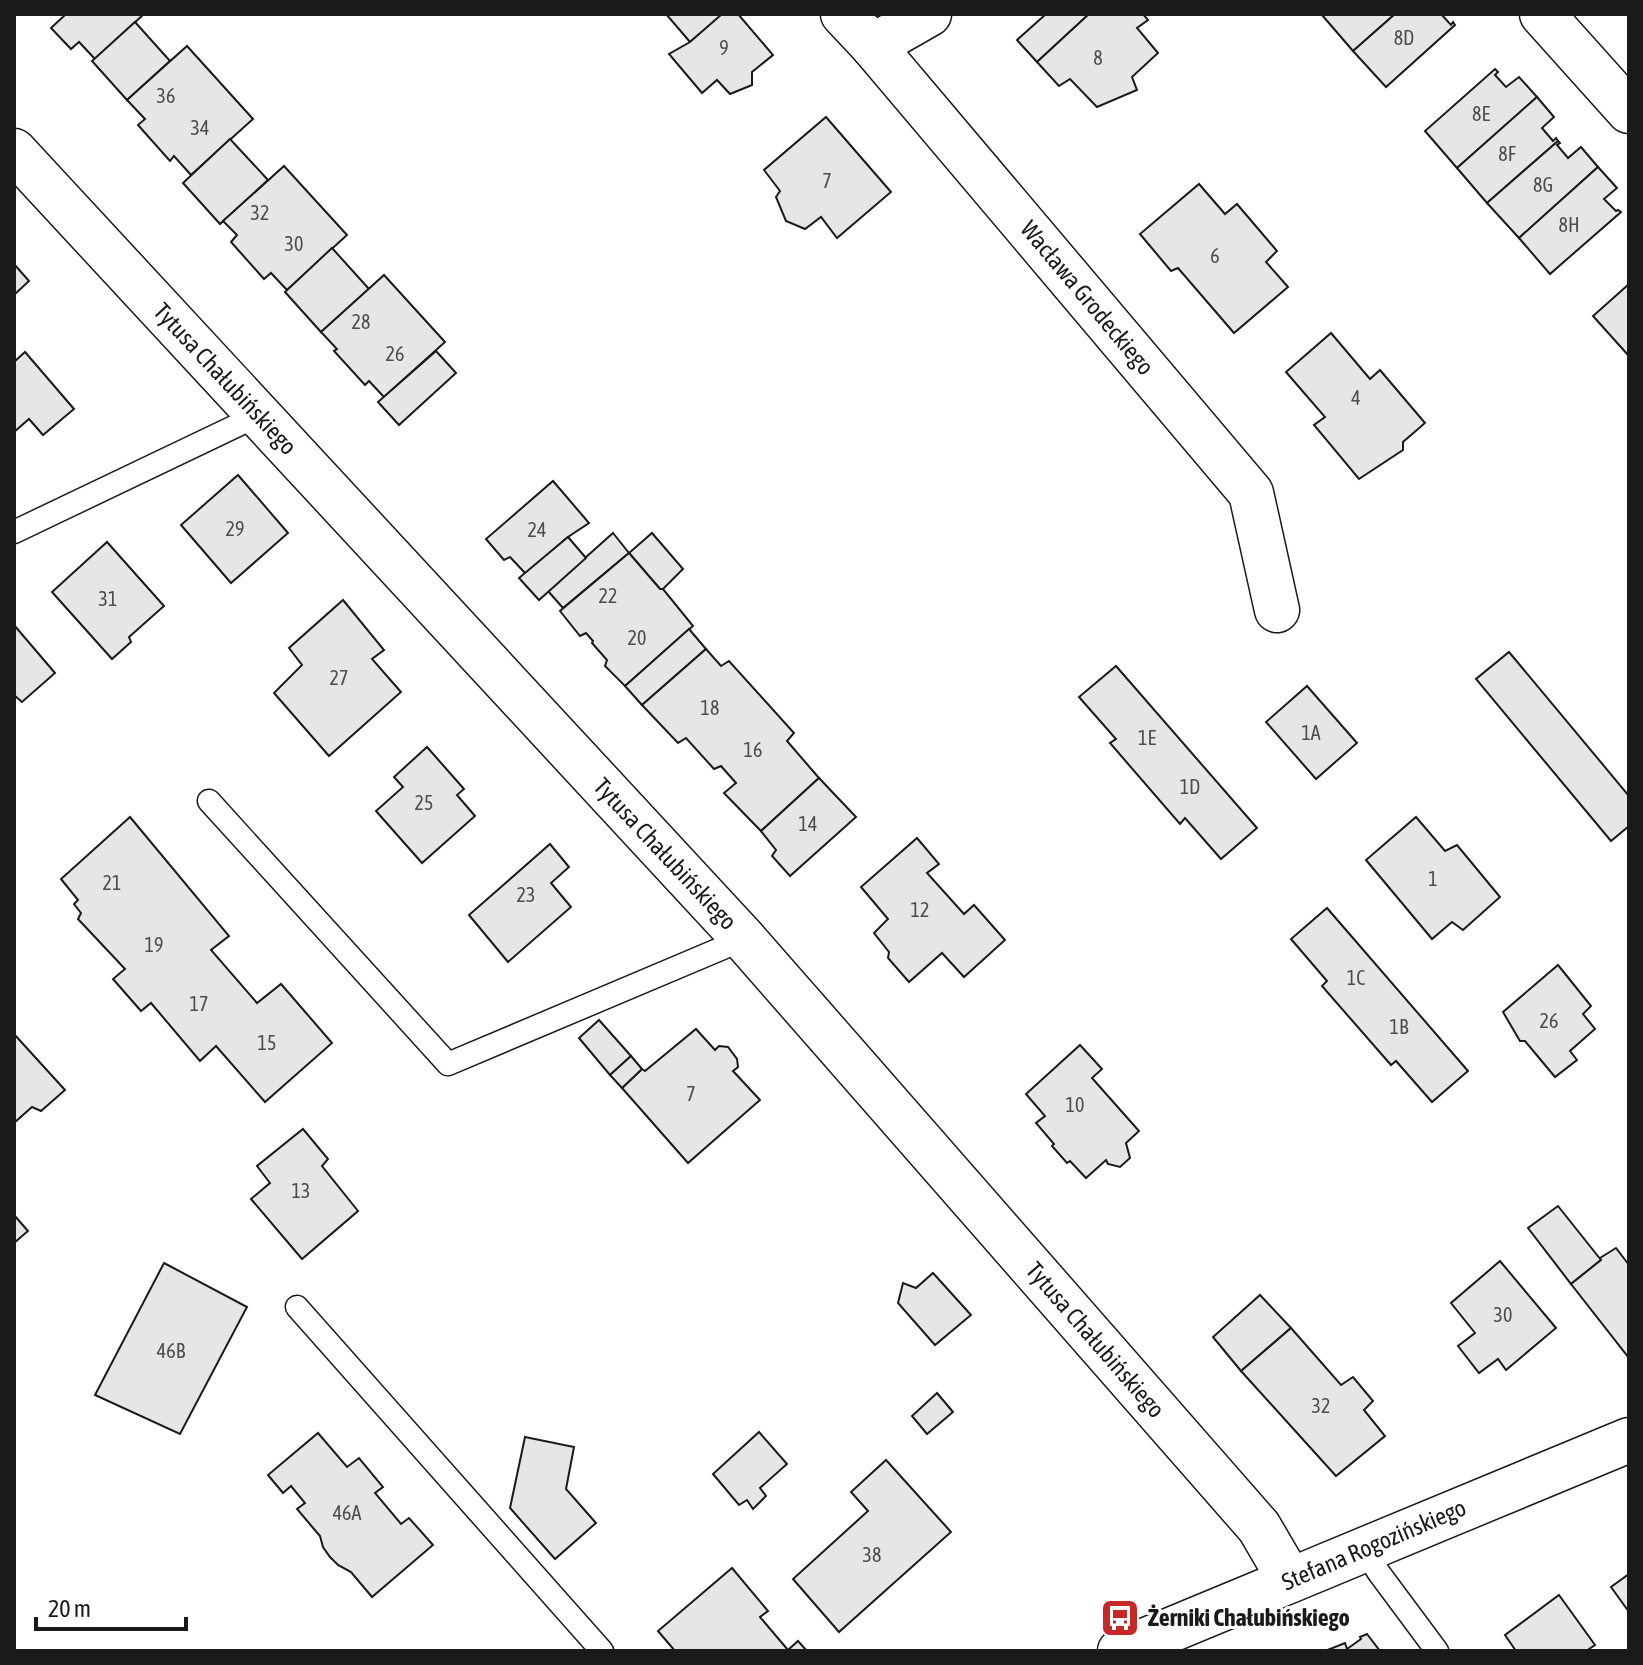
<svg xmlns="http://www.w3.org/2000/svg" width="1643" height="1665" font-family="'Asap Condensed',sans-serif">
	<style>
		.building { fill: #e6e6e6; stroke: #1a1a1a; stroke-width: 2 }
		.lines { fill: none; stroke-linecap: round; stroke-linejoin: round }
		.lane-casing { stroke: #1a1a1a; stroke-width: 25 }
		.street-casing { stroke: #1a1a1a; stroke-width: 47 }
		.lane { stroke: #fff; stroke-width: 22 }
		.street { stroke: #fff; stroke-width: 44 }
		.labels { text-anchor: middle; stroke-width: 6; stroke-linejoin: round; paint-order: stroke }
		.number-label { font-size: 20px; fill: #4d4d4d }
		.street-label { font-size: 24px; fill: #1a1a1a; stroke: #fff }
		.poi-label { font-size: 24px; font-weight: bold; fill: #1a1a1a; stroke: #fff; text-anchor: start }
	</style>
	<rect width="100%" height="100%" fill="#fff"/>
	<g class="building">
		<path d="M 66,14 L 144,14 L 95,59 L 79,42 L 71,49 L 51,28 Z"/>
		<path d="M 666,14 L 723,14 L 690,42 Z"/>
		<path d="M 722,14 L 738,14 L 773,55 L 752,72 L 752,85 L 730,94 L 717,80 L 702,93 L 669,54 L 690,42 Z"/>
		<path d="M 1046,14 L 1089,14 L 1037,62 L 1017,40 Z"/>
		<path d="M 1089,14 L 1143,14 L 1148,20 L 1137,28 L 1158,53 L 1132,77 L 1137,90 L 1097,107 L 1070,79 L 1059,86 L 1037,62 Z"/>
		<path d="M 1324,14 L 1395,14 L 1353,51 L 1322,15 Z"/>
		<path d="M 1395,14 L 1441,14 L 1451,25 L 1453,22 L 1455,25 L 1386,87 L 1353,51 Z"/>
		<path d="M 135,22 L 170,61 L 127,100 L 92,61 Z"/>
		<path d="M 187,46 L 253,119 L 191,175 L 174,156 L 170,161 L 138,125 L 145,119 L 127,100 Z"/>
		<path d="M 1495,69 L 1498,72 L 1495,75 L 1506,87 L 1519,77 L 1537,97 L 1457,168 L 1425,131 Z"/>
		<path d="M 1537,97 L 1554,117 L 1542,128 L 1553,141 L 1556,138 L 1558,141 L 1487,203 L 1457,168 Z"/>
		<path d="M 826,117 L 891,192 L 837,238 L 821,217 L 805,229 L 786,221 L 776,197 L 780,191 L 764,170 Z"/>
		<path d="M 230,139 L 268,180 L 220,224 L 183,183 Z"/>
		<path d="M 1558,141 L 1560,143 L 1557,145 L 1568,158 L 1581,147 L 1598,167 L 1519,238 L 1487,203 Z"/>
		<path d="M 284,166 L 347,235 L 287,290 L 271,273 L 264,279 L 231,242 L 237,235 L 223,221 Z"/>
		<path d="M 1598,167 L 1617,188 L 1604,199 L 1616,211 L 1618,210 L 1621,212 L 1550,274 L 1519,238 Z"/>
		<path d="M 1199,184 L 1225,214 L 1237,204 L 1277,251 L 1266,262 L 1288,287 L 1234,333 L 1178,268 L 1171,271 L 1140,234 Z"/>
		<path d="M 332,248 L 369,289 L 321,332 L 285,292 Z"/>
		<path d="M 14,264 L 29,281 L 14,295 Z"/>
		<path d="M 384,275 L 445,342 L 384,397 L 369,381 L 365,385 L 334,351 L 337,349 L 321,332 Z"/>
		<path d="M 1629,284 L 1629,354 L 1628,355 L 1593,316 Z"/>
		<path d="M 1331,333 L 1370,379 L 1380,370 L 1425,423 L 1403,442 L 1403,450 L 1359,479 L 1314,425 L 1325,417 L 1286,372 Z"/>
		<path d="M 436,351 L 456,373 L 399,425 L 378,402 Z"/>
		<path d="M 25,352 L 74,409 L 43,435 L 29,419 L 14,432 L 14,362 Z"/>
		<path d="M 238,475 L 288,533 L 231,583 L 181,525 Z"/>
		<path d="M 553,481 L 589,523 L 568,537 L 526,574 L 510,557 L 504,560 L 486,539 Z"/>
		<path d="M 613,533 L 629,553 L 563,608 L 548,591 Z"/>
		<path d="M 652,533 L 683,569 L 663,589 L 660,589 L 629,553 Z"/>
		<path d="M 568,537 L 586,558 L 539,600 L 519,578 Z"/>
		<path d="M 107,542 L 164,606 L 129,637 L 131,642 L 112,659 L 52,592 Z"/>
		<path d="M 629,553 L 660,589 L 663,589 L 693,626 L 625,686 L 605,666 L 607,660 L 592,643 L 593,641 L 586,633 L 580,636 L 560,611 Z"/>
		<path d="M 343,600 L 384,650 L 372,659 L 401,692 L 329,756 L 274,693 L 302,665 L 289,648 Z"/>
		<path d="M 14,625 L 55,673 L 22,702 L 14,695 Z"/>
		<path d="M 689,629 L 706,649 L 642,705 L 625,686 Z"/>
		<path d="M 706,649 L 721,666 L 729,661 L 794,733 L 787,741 L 819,778 L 761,831 L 724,793 L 736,783 L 721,766 L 714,769 L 686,738 L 678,743 L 642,705 Z"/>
		<path d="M 1509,652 L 1629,796 L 1629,826 L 1611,841 L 1476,679 Z"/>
		<path d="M 1116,666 L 1257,828 L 1221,859 L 1185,818 L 1180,824 L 1110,743 L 1116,739 L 1079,697 Z"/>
		<path d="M 1307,686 L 1357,743 L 1316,779 L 1266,722 Z"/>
		<path d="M 427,747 L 464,789 L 457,795 L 475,816 L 422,863 L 376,811 L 403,787 L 394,777 Z"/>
		<path d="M 819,778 L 856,817 L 790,876 L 772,856 L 776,850 L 761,831 Z"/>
		<path d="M 130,817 L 229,936 L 211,950 L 257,1003 L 281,984 L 332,1043 L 265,1102 L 216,1046 L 200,1061 L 151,1003 L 141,1011 L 113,979 L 125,969 L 78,919 L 81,913 L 74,904 L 78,900 L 61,879 Z"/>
		<path d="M 1416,817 L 1445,851 L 1457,845 L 1500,897 L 1463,930 L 1452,922 L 1432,939 L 1366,860 Z"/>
		<path d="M 917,838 L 939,864 L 927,873 L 964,914 L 974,905 L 1005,940 L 964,977 L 942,953 L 909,982 L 888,958 L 889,952 L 874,933 L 888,919 L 861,887 Z"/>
		<path d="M 550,844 L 569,867 L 551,883 L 571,907 L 508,962 L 469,915 Z"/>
		<path d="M 1327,908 L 1468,1071 L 1432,1102 L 1396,1061 L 1391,1065 L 1322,986 L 1327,981 L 1291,939 Z"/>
		<path d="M 1558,965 L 1591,1006 L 1583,1014 L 1595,1029 L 1570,1051 L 1577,1060 L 1555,1077 L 1525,1041 L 1520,1041 L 1503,1012 Z"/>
		<path d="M 599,1020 L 631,1056 L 610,1075 L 579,1038 Z"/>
		<path d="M 696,1029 L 715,1050 L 719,1046 L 728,1047 L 737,1059 L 738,1067 L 733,1071 L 760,1100 L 688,1163 L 622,1088 L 642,1069 L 645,1071 Z"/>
		<path d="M 14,1034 L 65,1090 L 41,1111 L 32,1107 L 14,1123 Z"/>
		<path d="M 1080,1045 L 1102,1069 L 1092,1078 L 1139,1131 L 1126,1143 L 1130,1158 L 1120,1167 L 1108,1164 L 1106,1160 L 1086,1178 L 1070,1161 L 1067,1163 L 1052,1146 L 1054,1144 L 1036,1123 L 1045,1116 L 1026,1094 Z"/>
		<path d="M 631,1056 L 642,1069 L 622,1088 L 610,1075 Z"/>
		<path d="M 303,1129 L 328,1159 L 322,1166 L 358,1211 L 302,1259 L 251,1199 L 270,1183 L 257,1166 Z"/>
		<path d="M 1558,1206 L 1601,1260 L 1571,1284 L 1528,1228 Z"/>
		<path d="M 14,1215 L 28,1231 L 14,1243 Z"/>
		<path d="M 1616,1248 L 1629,1265 L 1629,1358 L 1571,1284 L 1601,1260 L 1600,1258 Z"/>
		<path d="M 1500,1261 L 1556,1328 L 1506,1370 L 1498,1359 L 1479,1373 L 1458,1346 L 1475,1333 L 1451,1303 Z"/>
		<path d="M 164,1263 L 247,1307 L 180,1434 L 95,1395 Z"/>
		<path d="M 933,1273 L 971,1315 L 935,1345 L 898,1303 L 903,1283 L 916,1288 Z"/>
		<path d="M 1260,1295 L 1291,1328 L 1241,1371 L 1213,1337 Z"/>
		<path d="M 1291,1328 L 1341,1385 L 1353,1377 L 1373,1401 L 1364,1410 L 1385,1436 L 1336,1476 L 1241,1371 Z"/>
		<path d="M 937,1393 L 953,1412 L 927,1434 L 912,1416 Z"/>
		<path d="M 759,1432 L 787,1464 L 760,1488 L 766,1496 L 753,1509 L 747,1500 L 739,1505 L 713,1474 Z"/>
		<path d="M 318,1433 L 347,1467 L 359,1458 L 383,1487 L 375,1493 L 401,1524 L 409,1518 L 433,1545 L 372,1597 L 351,1572 L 338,1565 L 330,1557 L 323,1547 L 320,1536 L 297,1509 L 305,1503 L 291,1486 L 283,1493 L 268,1475 Z"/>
		<path d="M 525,1437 L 574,1447 L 566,1489 L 596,1523 L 555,1559 L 510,1508 Z"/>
		<path d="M 886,1460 L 951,1532 L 839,1632 L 793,1579 L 868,1511 L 851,1492 Z"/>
		<path d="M 732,1568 L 768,1611 L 760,1617 L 788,1650 L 798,1641 L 807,1651 L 675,1651 L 658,1631 Z"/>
		<path d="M 1629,1574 L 1629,1612 L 1611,1587 Z"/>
		<path d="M 1559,1595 L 1595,1645 L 1586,1651 L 1516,1651 L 1505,1635 Z"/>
		<path d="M 1367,1634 L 1380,1651 L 1325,1651 L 1345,1643 L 1347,1649 L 1361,1639 L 1360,1637 Z"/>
	</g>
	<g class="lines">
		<g class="lane-casing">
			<g id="lane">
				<path d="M 14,532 L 259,415"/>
				<path d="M 209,801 L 448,1064 L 744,939"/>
				<path d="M 297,1307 L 602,1651"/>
				<path d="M 1364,1549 L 1379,1573 L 1437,1651"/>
			</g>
		</g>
		<g class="street-casing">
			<g id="street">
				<path d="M 843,14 L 873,46 L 1251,493 L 1277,610"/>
				<path d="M 1542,14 L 1629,111"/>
				<path d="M 873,46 L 929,14"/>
				<path d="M 14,151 L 744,939 L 1259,1527 L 1290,1580"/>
				<path d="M 1120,1651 L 1629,1440"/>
			</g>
		</g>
		<use href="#lane" class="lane"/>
		<use href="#street" class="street"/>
	</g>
	<defs>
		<g id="bus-square" transform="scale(2)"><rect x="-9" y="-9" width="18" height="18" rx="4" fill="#c62828" stroke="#fff"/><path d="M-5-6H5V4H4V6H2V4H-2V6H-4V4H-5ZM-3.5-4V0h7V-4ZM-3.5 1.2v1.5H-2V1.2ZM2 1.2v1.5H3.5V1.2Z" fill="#fff"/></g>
	</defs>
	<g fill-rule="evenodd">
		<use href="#bus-square" x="1120" y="1618"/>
	</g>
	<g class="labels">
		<g class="number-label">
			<text x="1404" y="45">8D</text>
			<text x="724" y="55">9</text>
			<text x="1098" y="65">8</text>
			<text x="166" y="103">36</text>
			<text x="1481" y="121">8E</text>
			<text x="200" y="135">34</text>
			<text x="1507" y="161">8F</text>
			<text x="827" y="188">7</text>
			<text x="1543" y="192">8G</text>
			<text x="260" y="220">32</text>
			<text x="1569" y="232">8H</text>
			<text x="294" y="251">30</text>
			<text x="1215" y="263">6</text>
			<text x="361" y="329">28</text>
			<text x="395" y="361">26</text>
			<text x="1356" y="405">4</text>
			<text x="235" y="536">29</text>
			<text x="537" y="537">24</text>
			<text x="608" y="603">22</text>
			<text x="108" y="606">31</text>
			<text x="637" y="645">20</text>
			<text x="339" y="685">27</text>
			<text x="710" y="715">18</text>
			<text x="1311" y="740">1A</text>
			<text x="1147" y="745">1E</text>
			<text x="753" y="757">16</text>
			<text x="1190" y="794">1D</text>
			<text x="424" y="810">25</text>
			<text x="808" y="831">14</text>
			<text x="1433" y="886">1</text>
			<text x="112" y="890">21</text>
			<text x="526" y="902">23</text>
			<text x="920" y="917">12</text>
			<text x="154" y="952">19</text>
			<text x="1356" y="985">1C</text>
			<text x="199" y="1011">17</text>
			<text x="1549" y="1028">26</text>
			<text x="1399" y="1034">1B</text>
			<text x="267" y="1050">15</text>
			<text x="691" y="1101">7</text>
			<text x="1075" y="1112">10</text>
			<text x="301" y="1198">13</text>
			<text x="1503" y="1322">30</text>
			<text x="171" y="1358">46B</text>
			<text x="1321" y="1413">32</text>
			<text x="347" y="1520">46A</text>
			<text x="872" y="1562">38</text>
		</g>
		<g class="street-label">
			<text transform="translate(1087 298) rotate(50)" y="8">Wacława Grodeckiego</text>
			<text transform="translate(225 379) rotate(47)" y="8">Tytusa Chałubińskiego</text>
			<text transform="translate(665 854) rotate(47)" y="8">Tytusa Chałubińskiego</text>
			<text transform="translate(1095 1340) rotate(49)" y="8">Tytusa Chałubińskiego</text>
			<text transform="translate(1374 1545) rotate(-23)" y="8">Stefana Rogozińskiego</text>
		</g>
		<g class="poi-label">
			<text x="1148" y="1626">Żerniki Chałubińskiego</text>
		</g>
	</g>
	<rect width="1643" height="1665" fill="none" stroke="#1a1a1a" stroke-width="32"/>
	<path d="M36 1617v12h150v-12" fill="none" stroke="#1a1a1a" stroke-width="4"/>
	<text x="48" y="1617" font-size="24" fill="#1a1a1a" stroke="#ffffff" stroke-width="6" paint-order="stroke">20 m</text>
</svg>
